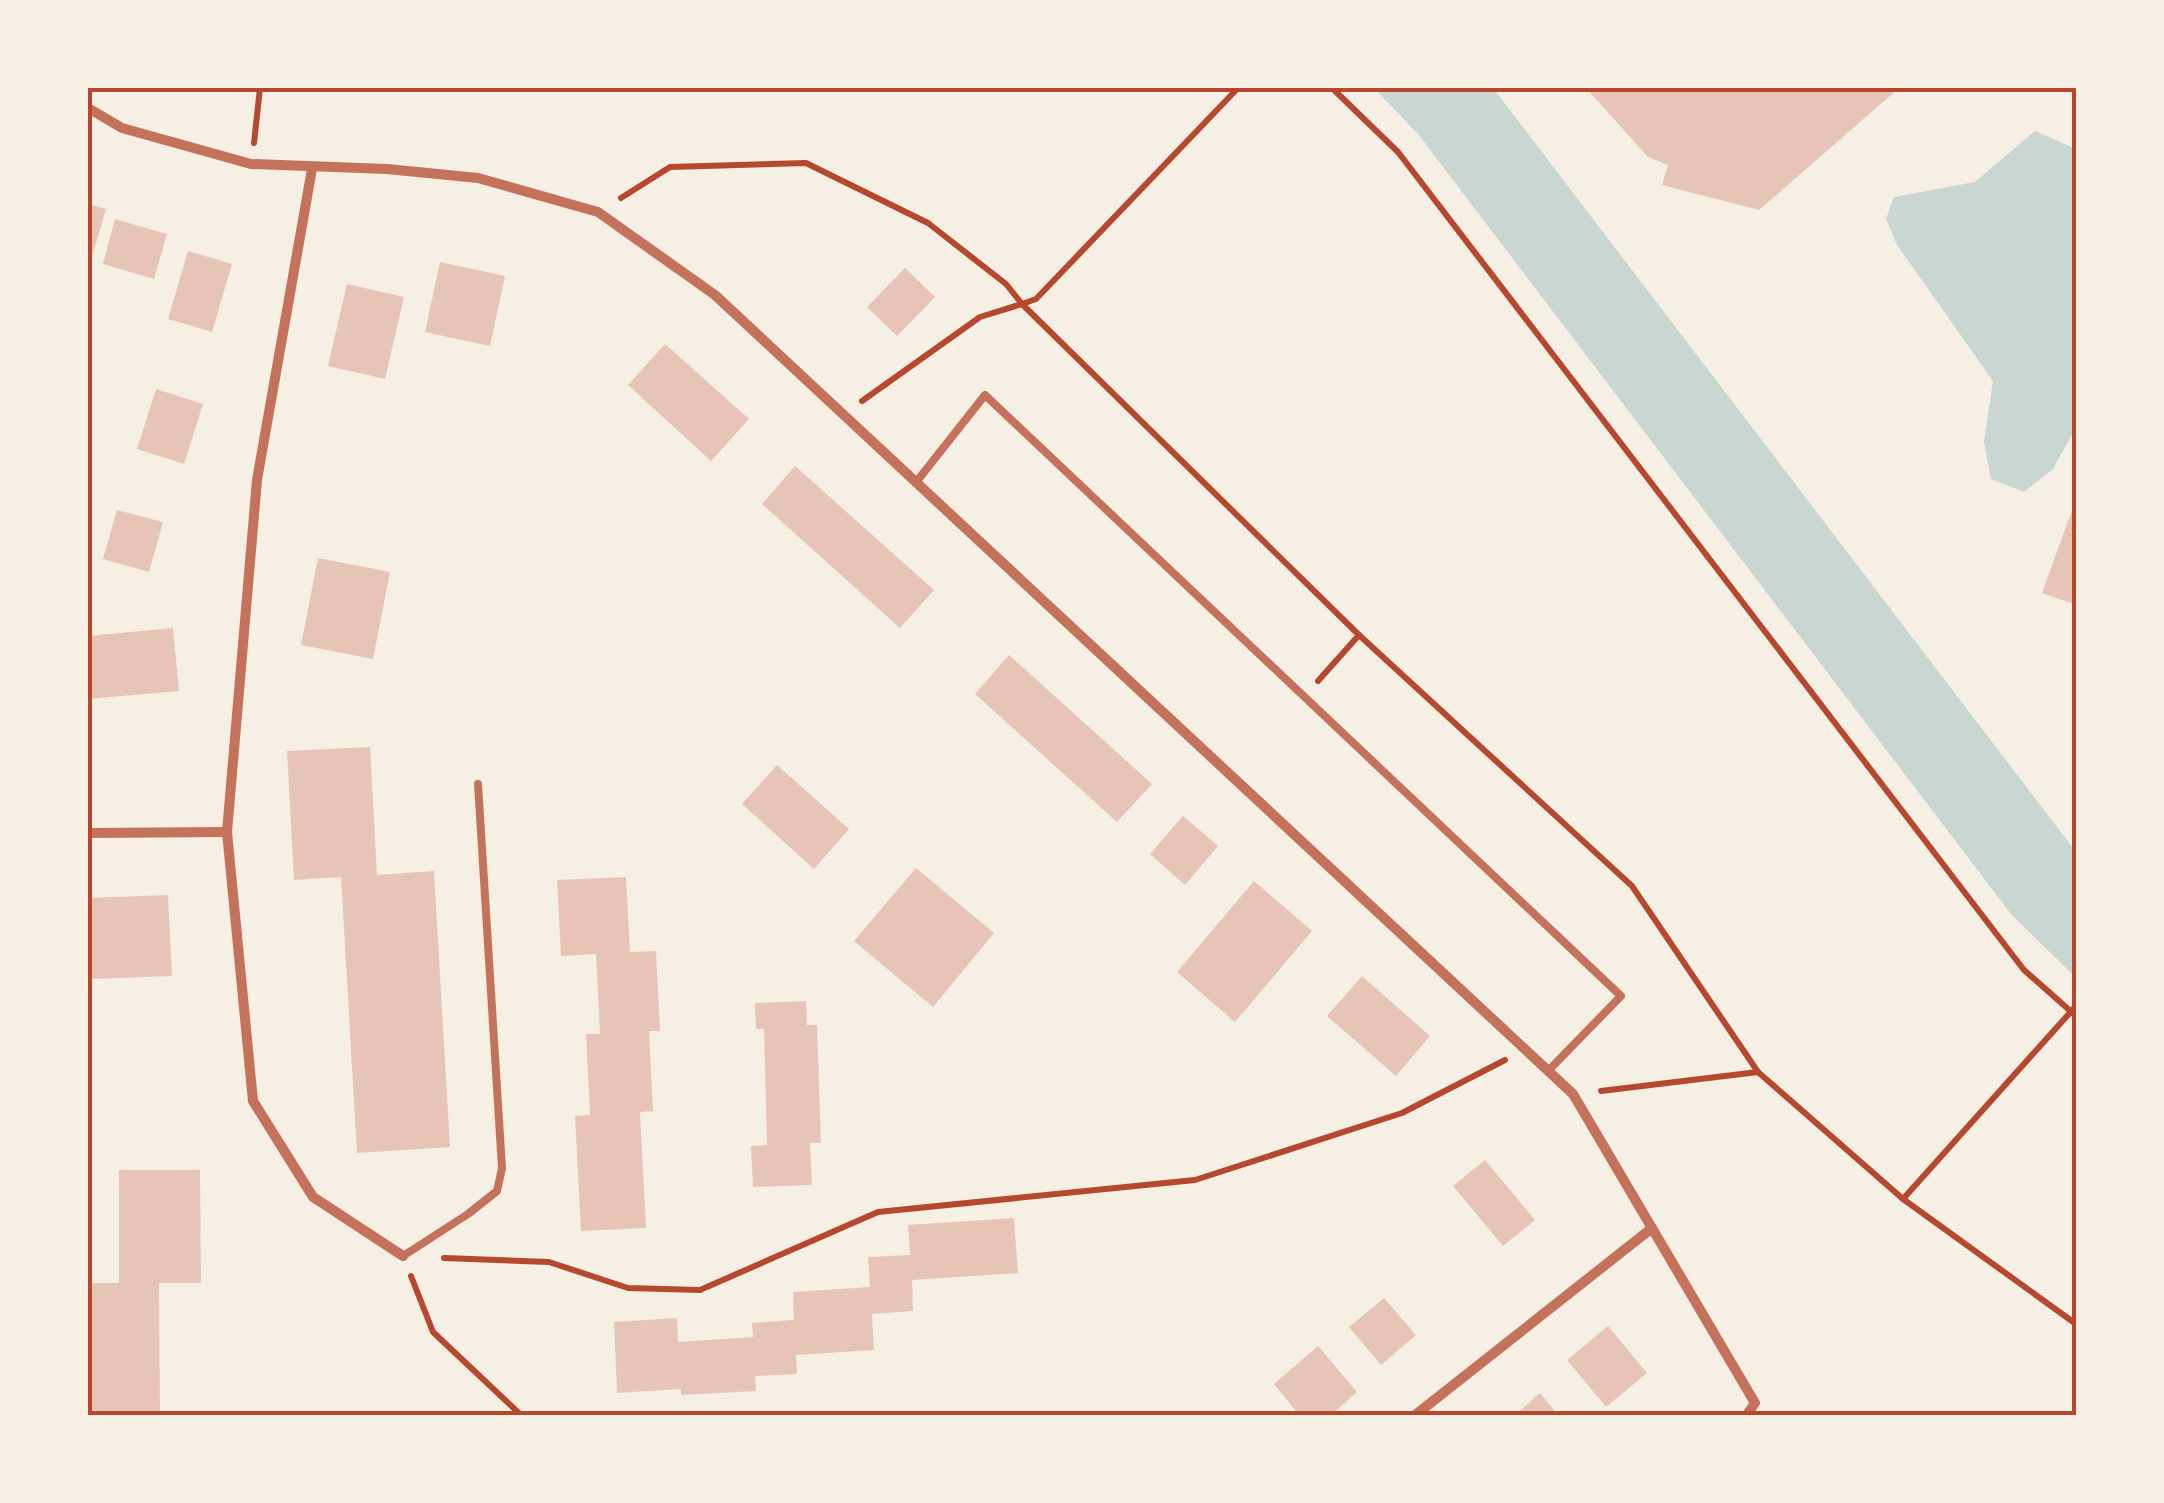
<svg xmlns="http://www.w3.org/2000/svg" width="2164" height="1503" font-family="'DM Sans',sans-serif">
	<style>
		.water { fill: #c9d6d2 }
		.building { fill: #e6c5b7 }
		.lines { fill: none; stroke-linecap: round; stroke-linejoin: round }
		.path { stroke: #b5482f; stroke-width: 6 }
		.service { stroke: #c5725c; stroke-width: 8 }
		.minor { stroke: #c5725c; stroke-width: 10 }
		.neatline { fill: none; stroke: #b5482f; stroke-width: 4 }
	</style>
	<rect width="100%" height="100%" fill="#f6efe4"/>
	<g class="water">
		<path d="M 1374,88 L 1493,88 L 2076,852 L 2076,978 L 2011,914 L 1418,134 Z"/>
		<path d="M 2035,131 L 2076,149 L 2076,427 L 2053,469 L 2024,492 L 1991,479 L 1984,442 L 1993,381 L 1897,245 L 1886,219 L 1894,197 L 1975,182 Z"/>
	</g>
	<g class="building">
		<path d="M 1586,88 L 1899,88 L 1759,210 L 1662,185 L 1668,165 L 1648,157 Z"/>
		<path d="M 88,204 L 106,209 L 91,260 L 88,259 Z"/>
		<path d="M 115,219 L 167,234 L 154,279 L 103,264 Z"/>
		<path d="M 188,251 L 232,264 L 212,332 L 168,319 Z"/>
		<path d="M 440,262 L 505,276 L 490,346 L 425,332 Z"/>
		<path d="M 905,268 L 935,297 L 897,336 L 867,307 Z"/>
		<path d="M 347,284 L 404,297 L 385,379 L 328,366 Z"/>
		<path d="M 665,344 L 749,419 L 711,461 L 628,385 Z"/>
		<path d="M 156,389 L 203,404 L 184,464 L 137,449 Z"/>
		<path d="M 795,466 L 934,590 L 900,628 L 762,504 Z"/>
		<path d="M 2076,499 L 2076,605 L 2042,593 Z"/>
		<path d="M 117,510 L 163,522 L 149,572 L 103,559 Z"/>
		<path d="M 318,558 L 390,572 L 373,659 L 301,645 Z"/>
		<path d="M 173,628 L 179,691 L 88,699 L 88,636 Z"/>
		<path d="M 1009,655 L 1152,784 L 1117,822 L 975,694 Z"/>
		<path d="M 370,747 L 377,875 L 434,871 L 450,1147 L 357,1153 L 341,877 L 294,880 L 287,751 Z"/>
		<path d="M 777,765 L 849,829 L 814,869 L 742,804 Z"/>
		<path d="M 1183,816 L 1218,846 L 1185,885 L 1150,854 Z"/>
		<path d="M 916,868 L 994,933 L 933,1007 L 854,941 Z"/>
		<path d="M 626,877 L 630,952 L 656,951 L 660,1031 L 649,1031 L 653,1111 L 640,1112 L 646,1228 L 581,1231 L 575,1116 L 590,1115 L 586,1034 L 600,1034 L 596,954 L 561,956 L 557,880 Z"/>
		<path d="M 1254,881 L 1312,931 L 1235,1022 L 1177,972 Z"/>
		<path d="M 168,895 L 172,976 L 88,979 L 88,898 Z"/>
		<path d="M 1362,976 L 1430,1036 L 1396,1076 L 1327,1016 Z"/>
		<path d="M 806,1001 L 807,1025 L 817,1025 L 821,1143 L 810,1143 L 812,1185 L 753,1187 L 751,1146 L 767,1145 L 764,1029 L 756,1029 L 755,1003 Z"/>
		<path d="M 1485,1160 L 1535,1220 L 1503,1246 L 1453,1186 Z"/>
		<path d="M 119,1170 L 200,1170 L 201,1283 L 159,1283 L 160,1416 L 88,1416 L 88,1283 L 119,1283 Z"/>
		<path d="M 1014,1218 L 1018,1273 L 912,1280 L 913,1311 L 872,1314 L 874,1350 L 796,1355 L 797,1374 L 755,1376 L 756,1391 L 681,1395 L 681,1389 L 617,1393 L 614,1322 L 677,1318 L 678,1342 L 753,1337 L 752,1323 L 794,1320 L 793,1292 L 870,1287 L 868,1257 L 910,1255 L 908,1225 Z"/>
		<path d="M 1384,1298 L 1416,1335 L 1381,1365 L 1349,1327 Z"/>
		<path d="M 1608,1326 L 1647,1373 L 1606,1407 L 1567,1360 Z"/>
		<path d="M 1318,1346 L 1357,1392 L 1330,1416 L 1300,1416 L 1274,1384 Z"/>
		<path d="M 1540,1393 L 1559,1416 L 1514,1416 Z"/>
	</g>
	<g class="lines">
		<g class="path">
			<path d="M 1238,88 L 1036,299 L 1022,304 L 1359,635 L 1632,886 L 1758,1072 L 1903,1199 L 2076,1324"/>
			<path d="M 1332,88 L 1398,152 L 2024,970 L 2076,1016"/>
			<path d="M 254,143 L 260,88"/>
			<path d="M 621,198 L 670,167 L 806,163 L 928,223 L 1006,284 L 1022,304 L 980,317 L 862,401"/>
			<path d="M 1318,681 L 1359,635"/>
			<path d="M 1601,1091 L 1758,1072"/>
			<path d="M 1903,1199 L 2076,1006"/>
			<path d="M 444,1258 L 549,1262 L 628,1288 L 700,1290 L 878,1212 L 1195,1180 L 1402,1113 L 1505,1060"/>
			<path d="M 411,1276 L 433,1332 L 522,1416"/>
		</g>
		<g class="service">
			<path d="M 917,481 L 985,395 L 1621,996 L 1548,1071"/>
			<path d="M 403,1256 L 468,1214 L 497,1191 L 502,1168 L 478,784"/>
		</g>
		<g class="minor">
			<path d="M 88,108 L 122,128 L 251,164 L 387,169 L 478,178 L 598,212 L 715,295 L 1573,1094 L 1755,1403 L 1746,1416"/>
			<path d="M 312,169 L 257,480 L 227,832 L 253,1101 L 313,1197 L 403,1256"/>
			<path d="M 88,833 L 227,832"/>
			<path d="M 1414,1416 L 1652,1228"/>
		</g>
	</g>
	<rect width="2164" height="1503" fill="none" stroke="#f6efe4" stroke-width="180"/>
	<rect x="90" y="90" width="1984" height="1323" class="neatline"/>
</svg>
